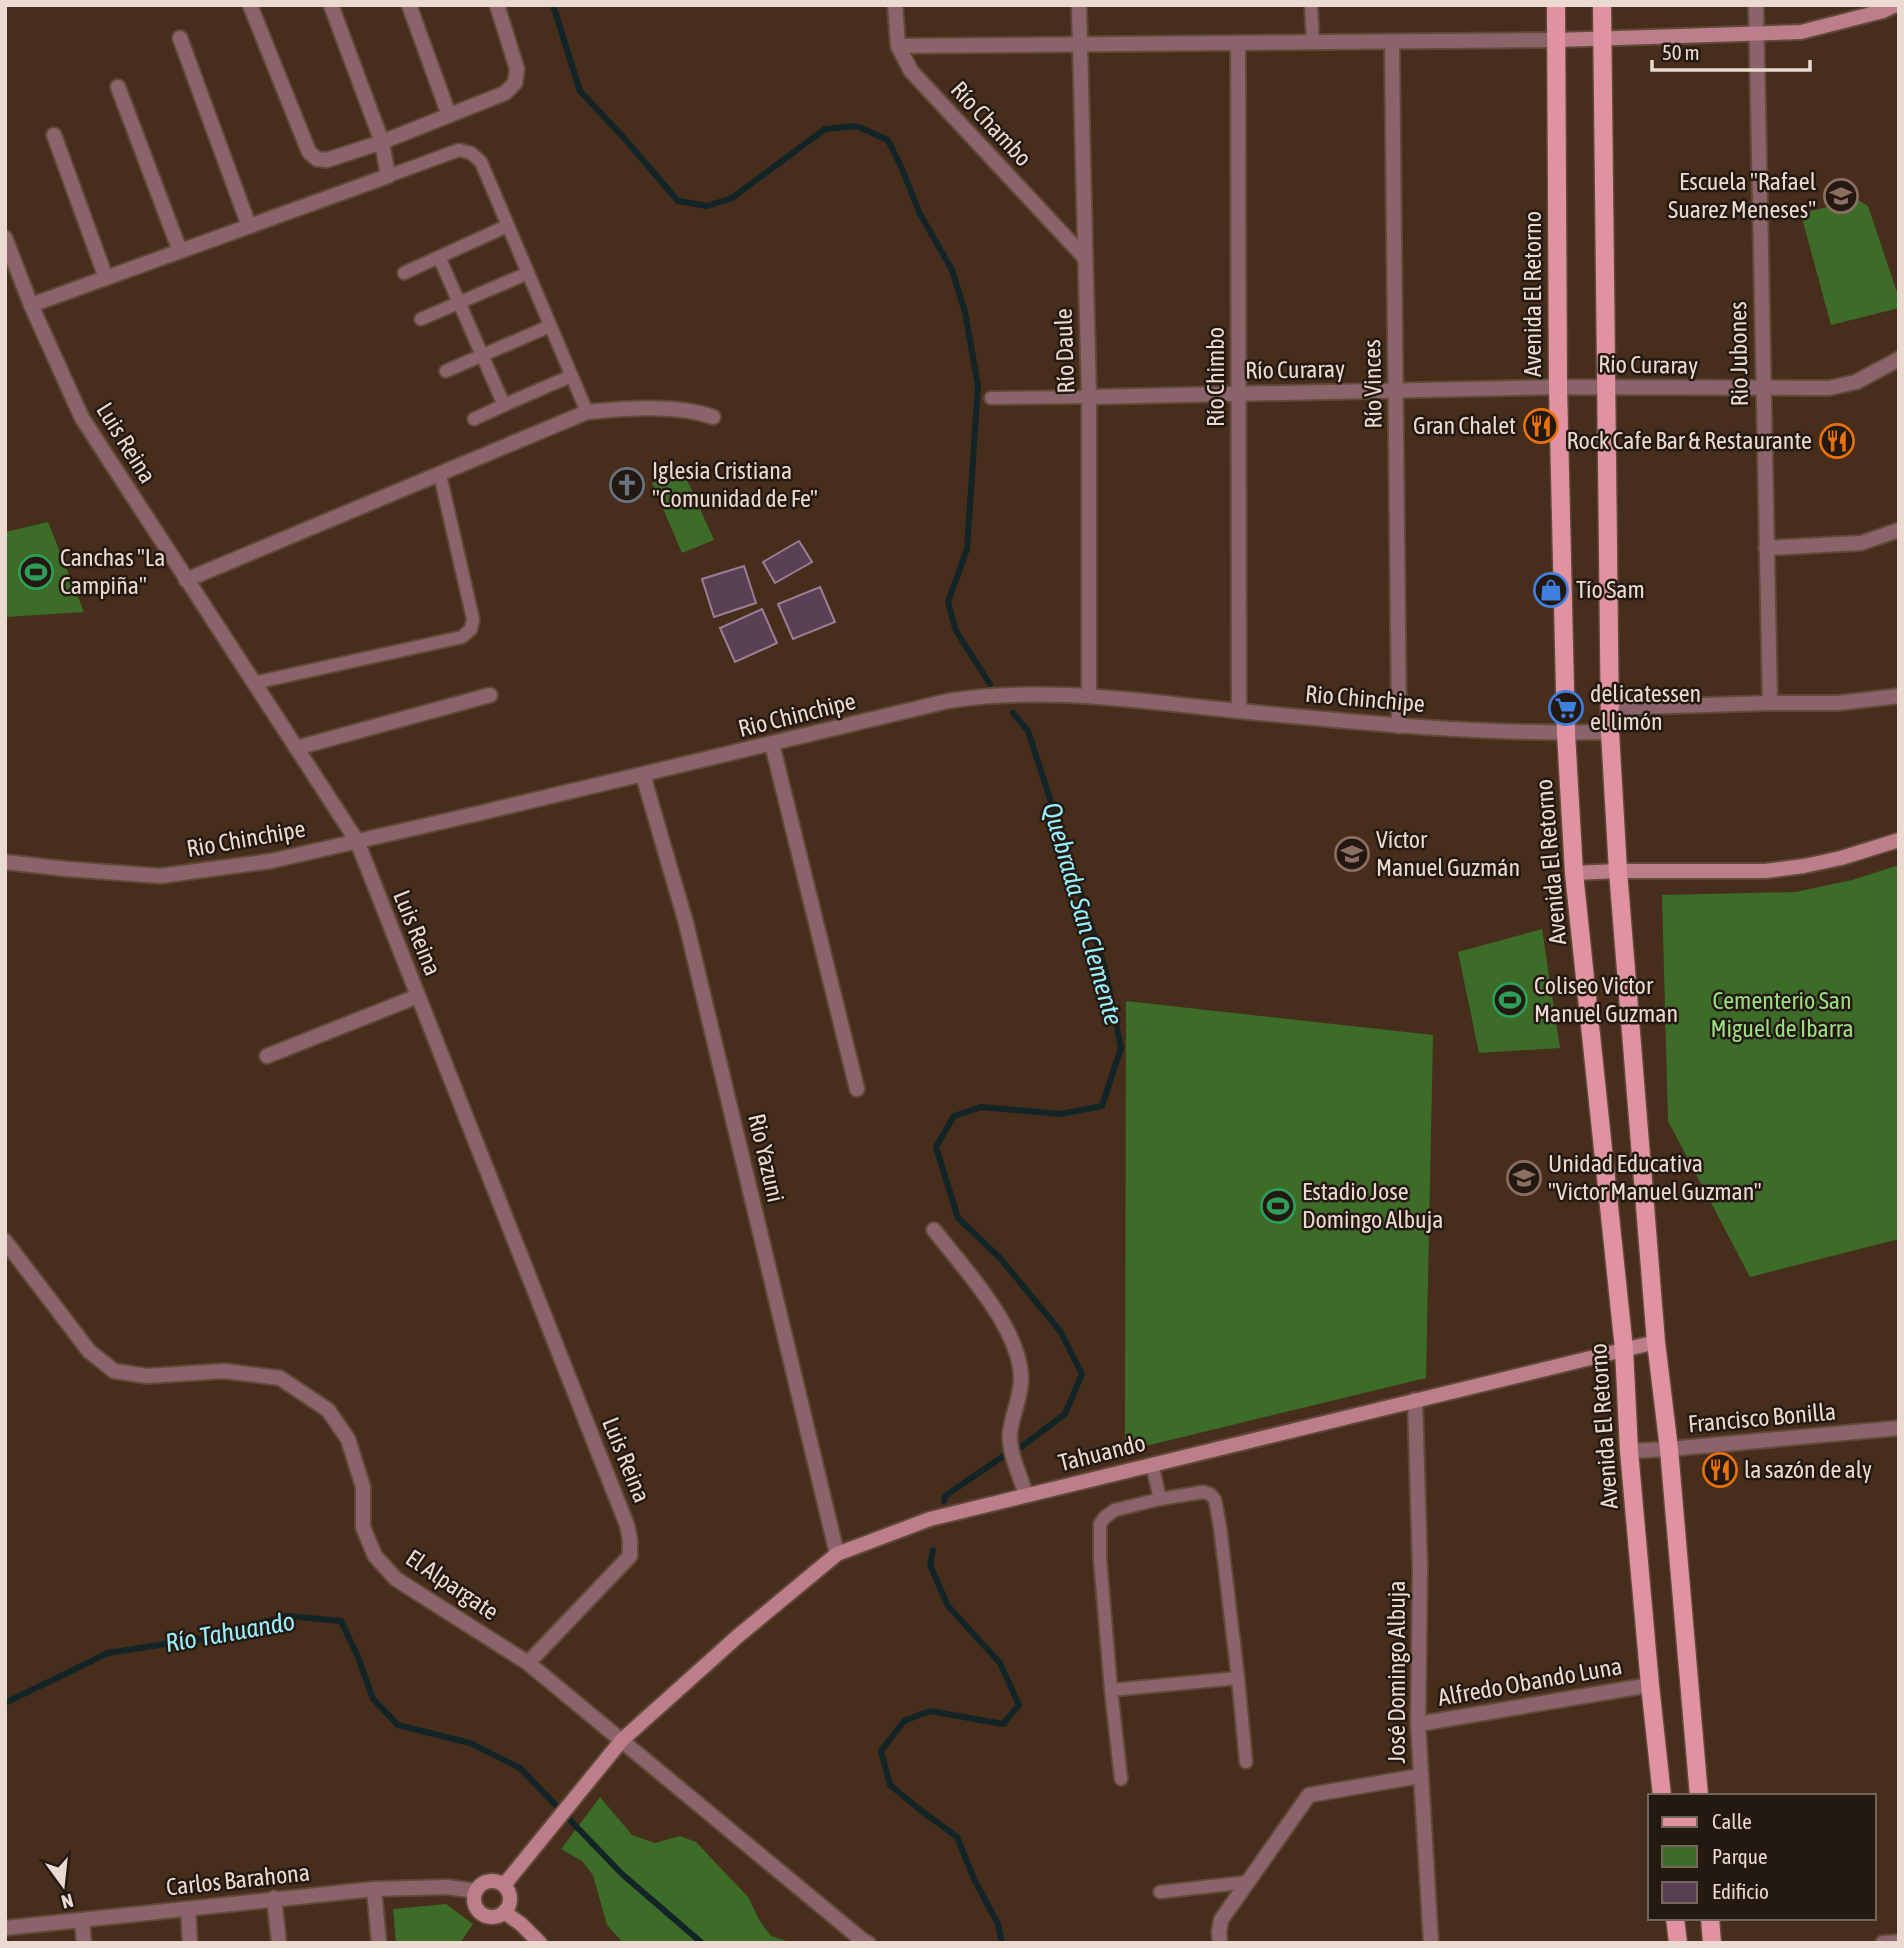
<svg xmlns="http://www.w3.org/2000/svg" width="1904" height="1948" font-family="'Asap Condensed',sans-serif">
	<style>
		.green { fill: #3c6c28 }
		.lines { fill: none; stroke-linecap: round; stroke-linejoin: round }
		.stream { stroke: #132427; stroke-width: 6 }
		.building { fill: #5a4055; stroke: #9c7f96; stroke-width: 2 }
		.lane-casing { stroke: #614938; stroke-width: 16 }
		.street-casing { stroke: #614938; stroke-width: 18 }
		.secondary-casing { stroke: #614938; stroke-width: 18 }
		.primary-casing { stroke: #614938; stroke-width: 21 }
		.lane { stroke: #8b646b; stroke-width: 12 }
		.street { stroke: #8b646b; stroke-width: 14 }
		.secondary { stroke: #bc7e8a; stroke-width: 14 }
		.primary { stroke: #e192a1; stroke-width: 18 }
		.labels { text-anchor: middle; stroke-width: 5; stroke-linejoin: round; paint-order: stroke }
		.street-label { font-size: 24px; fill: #eadacf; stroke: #241911 }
		.poi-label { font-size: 24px; fill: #eadacf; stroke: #241911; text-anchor: start }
		.park-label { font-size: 24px; fill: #9adf80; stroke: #241911 }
		.water-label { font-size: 26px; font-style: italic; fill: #97effd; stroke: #241911 }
	</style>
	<rect width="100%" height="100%" fill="#472d1b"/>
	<g class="green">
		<path d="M 1858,200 L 1868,206 L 1899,298 L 1899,308 L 1831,325 L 1802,218 L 1806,212 Z"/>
		<path d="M 683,471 L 714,540 L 682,553 L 652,483 Z"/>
		<path d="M 48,522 L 84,612 L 5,617 L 5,532 Z"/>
		<path d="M 1899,865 L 1899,1239 L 1750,1277 L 1668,1121 L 1662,895 L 1795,892 L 1852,880 Z"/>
		<path d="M 1542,929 L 1560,1048 L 1479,1053 L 1458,952 Z"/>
		<path d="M 1126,1001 L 1433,1035 L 1426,1378 L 1125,1451 Z"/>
		<path d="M 600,1797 L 632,1835 L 655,1843 L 680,1836 L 696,1842 L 749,1898 L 759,1920 L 771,1936 L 793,1943 L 623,1943 L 607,1925 L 593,1875 L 582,1861 L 561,1849 Z"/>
		<path d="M 446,1904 L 473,1924 L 460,1943 L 396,1943 L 393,1909 Z"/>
	</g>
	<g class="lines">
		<g class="stream">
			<path d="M 553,5 L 580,91 L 624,138 L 678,201 L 707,206 L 732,198 L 825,129 L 856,126 L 888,140 L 903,171 L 919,212 L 952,270 L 965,312 L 978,386 L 967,549 L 948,602 L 956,631 L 990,684"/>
			<path d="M 1013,713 L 1028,731 L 1105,968 L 1121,1048 L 1102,1106 L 1060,1114 L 981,1107 L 954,1116 L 936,1147 L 958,1218 L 1000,1258 L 1060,1331 L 1082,1374 L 1065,1414 L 1021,1447"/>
			<path d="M 944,1501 L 945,1496 L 1005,1455"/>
			<path d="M 933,1550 L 930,1565 L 948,1606 L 1000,1663 L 1019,1705 L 1003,1724 L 930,1711 L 904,1721 L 881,1751 L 890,1785 L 919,1809 L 957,1837 L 974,1879 L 998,1924 L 1002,1943"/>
			<path d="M 5,1703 L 108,1653 L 204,1638 L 287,1616 L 341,1621 L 358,1657 L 373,1699 L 398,1725 L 470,1743 L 520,1768 L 622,1874 L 702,1943"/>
		</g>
	</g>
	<g class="building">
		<path d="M 799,541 L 812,562 L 775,583 L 763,562 Z"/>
		<path d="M 744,566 L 756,603 L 714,617 L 702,579 Z"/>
		<path d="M 820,587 L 835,622 L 793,639 L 778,604 Z"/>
		<path d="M 762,609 L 777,643 L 735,662 L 720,628 Z"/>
	</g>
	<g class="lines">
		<g class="lane-casing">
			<g id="lane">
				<path d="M 1311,5 L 1313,42"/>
				<path d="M 388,176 L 459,150 L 471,153 L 481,162 L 587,412"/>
				<path d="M 507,226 L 439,257 L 504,405 L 571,376"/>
				<path d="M 404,273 L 439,257"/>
				<path d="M 421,319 L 528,273"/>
				<path d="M 446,371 L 550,326"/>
				<path d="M 991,398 L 1089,397"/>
				<path d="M 474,419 L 504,405"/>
				<path d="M 254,683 L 462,637 L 471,629 L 473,619 L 440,475"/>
				<path d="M 1152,1464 L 1160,1499"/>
				<path d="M 1111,1690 L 1238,1678"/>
				<path d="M 1121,1779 L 1111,1690 L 1100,1559 L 1100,1524 L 1105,1517 L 1115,1510 L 1160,1499 L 1203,1492 L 1210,1494 L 1215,1500 L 1220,1527 L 1238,1678 L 1246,1762"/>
				<path d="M 1160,1892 L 1248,1882"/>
			</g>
		</g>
		<g class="street-casing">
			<g id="street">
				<path d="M 250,5 L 309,152 L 317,159 L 327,160 L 382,142 L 331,5"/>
				<path d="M 409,5 L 449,115"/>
				<path d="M 895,5 L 898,46 L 911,71 L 1085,258"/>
				<path d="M 1079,5 L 1089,397 L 1089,695"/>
				<path d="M 1756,5 L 1770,703"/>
				<path d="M 180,38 L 249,226"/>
				<path d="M 1392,42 L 1399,726"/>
				<path d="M 1238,43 L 1239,711"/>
				<path d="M 898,46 L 1556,40"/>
				<path d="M 118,87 L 180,251"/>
				<path d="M 54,135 L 106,278"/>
				<path d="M 5,238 L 31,305 L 82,418 L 357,841 L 627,1525 L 630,1540 L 630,1556 L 528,1663"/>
				<path d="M 31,305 L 388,176 L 382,142 L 505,93 L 515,83 L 517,69 L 497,5"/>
				<path d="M 1089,397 L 1558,387 L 1829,388 L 1856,382 L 1899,359"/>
				<path d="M 1766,548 L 1861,543 L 1899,530"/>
				<path d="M 186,580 L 587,412 C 623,408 678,404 713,417"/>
				<path d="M 1609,708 L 1770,703 L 1838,703 L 1899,696"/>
				<path d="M 772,744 L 857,1089"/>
				<path d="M 296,748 L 490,695"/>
				<path d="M 643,775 L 686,923 L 837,1554"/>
				<path d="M 5,862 L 67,869 L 160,876 L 271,861 L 480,813 L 948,701 C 1044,685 1144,702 1239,711 C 1362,723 1486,735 1610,732"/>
				<path d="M 267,1056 L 418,996"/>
				<path d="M 934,1230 C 963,1267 1019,1327 1021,1376 C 1022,1396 1012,1414 1010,1433 C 1008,1451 1021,1478 1026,1495"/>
				<path d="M 5,1241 L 89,1351 L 114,1371 L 147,1376 L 224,1371 L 280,1378 L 328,1410 L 348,1439 L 363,1487 L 363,1527 L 375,1556 L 396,1579 L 528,1663 L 861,1939 L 868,1943"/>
				<path d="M 1415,1400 L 1420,1568 L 1418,1724 L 1431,1943"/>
				<path d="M 1629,1451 L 1669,1449 L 1899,1428"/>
				<path d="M 1418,1724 L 1650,1685"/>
				<path d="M 374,1889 L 379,1943"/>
				<path d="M 274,1898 L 279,1943"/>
				<path d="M 188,1909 L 190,1943"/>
				<path d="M 82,1920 L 84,1943"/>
				<path d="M 5,1928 L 374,1889 L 447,1887 L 476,1891"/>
				<path d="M 1220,1943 L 1219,1932 L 1221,1920 L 1309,1795 L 1420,1776"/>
				<path d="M 1883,1943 L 1899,1942"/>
			</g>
		</g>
		<g class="secondary-casing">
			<g id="secondary">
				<path d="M 1556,40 L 1801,32 L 1883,11 L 1896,5"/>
				<path d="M 1574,873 L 1618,871 L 1765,871 L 1804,866 L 1841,858 L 1899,840"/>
				<circle cx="492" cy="1899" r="18"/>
				<path d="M 504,1885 L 622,1740 L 738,1636 L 837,1554 L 930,1519 L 1656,1342"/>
				<path d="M 504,1912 L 521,1924 L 540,1943"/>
			</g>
		</g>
		<g class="primary-casing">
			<g id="primary">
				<path d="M 1556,5 L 1558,387 L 1566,733 L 1574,873 L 1624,1349 L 1629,1451 L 1650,1685 L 1662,1796"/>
				<path d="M 1602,5 L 1610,732 L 1618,871 L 1656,1342 L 1669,1449 L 1699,1796"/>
				<path d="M 1675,1918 L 1678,1943"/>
				<path d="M 1710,1918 L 1712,1943"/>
			</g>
		</g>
		<use href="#lane" class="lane"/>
		<use href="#street" class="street"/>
		<use href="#secondary" class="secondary"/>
		<use href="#primary" class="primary"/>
	</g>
	<defs>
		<g id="school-ring" transform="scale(1.75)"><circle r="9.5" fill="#241911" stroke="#8d6e63" stroke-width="1.5"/><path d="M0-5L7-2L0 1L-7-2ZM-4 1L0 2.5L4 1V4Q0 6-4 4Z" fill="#8d6e63"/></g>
		<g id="restaurant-ring" transform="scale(1.75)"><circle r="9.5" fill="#241911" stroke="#e8710a" stroke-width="1.5"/><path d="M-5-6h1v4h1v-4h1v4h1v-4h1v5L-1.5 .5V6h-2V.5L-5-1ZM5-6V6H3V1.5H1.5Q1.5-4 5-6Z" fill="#e8710a"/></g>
		<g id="church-ring" transform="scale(1.75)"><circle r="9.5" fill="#241911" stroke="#6b7280" stroke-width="1.5"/><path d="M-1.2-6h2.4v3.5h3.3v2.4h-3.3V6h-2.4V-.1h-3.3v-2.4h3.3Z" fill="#6b7280"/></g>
		<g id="stadium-ring" transform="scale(1.75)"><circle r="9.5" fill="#241911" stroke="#2e9e5b" stroke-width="1.5"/><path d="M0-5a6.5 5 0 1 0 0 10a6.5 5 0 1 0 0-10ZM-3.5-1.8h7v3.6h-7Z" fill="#2e9e5b"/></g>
		<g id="shop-ring" transform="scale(1.75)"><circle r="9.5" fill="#241911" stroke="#3f7fe0" stroke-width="1.5"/><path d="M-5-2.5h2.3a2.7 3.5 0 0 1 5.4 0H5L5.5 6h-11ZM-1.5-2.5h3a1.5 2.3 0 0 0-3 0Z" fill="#3f7fe0"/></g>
		<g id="supermarket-ring" transform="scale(1.75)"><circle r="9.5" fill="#241911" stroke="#3f7fe0" stroke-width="1.5"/><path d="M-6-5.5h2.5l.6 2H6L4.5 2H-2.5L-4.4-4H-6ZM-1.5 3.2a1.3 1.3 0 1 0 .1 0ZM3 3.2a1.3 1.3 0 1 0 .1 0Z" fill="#3f7fe0"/></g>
		<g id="university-ring" transform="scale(1.75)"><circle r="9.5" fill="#241911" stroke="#8d6e63" stroke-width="1.5"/><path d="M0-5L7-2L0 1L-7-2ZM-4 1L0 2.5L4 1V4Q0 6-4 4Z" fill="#8d6e63"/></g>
	</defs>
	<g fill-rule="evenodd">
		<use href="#school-ring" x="1841" y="196"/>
		<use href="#restaurant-ring" x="1541" y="426"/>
		<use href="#restaurant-ring" x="1837" y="441"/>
		<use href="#church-ring" x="627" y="485"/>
		<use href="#stadium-ring" x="36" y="572"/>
		<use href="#shop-ring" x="1551" y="590"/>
		<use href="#supermarket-ring" x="1566" y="708"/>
		<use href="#school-ring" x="1352" y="854"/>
		<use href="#stadium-ring" x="1510" y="1000"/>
		<use href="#university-ring" x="1524" y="1178"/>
		<use href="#stadium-ring" x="1278" y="1206"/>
		<use href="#restaurant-ring" x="1720" y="1470"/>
	</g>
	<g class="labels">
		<g class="street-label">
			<text transform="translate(991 124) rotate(47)" y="8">Río Chambo</text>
			<text transform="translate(1533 294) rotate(-90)" y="8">Avenida El Retorno</text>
			<text transform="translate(1065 351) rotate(-92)" y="8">Río Daule</text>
			<text transform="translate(1739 354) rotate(-91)" y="8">Rio Jubones</text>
			<text transform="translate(1648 365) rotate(1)" y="8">Rio Curaray</text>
			<text transform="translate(1295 370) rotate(-1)" y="8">Río Curaray</text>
			<text transform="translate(1216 377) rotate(-90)" y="8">Río Chimbo</text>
			<text transform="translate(1373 384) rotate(-91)" y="8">Río Vinces</text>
			<text transform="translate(126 443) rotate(58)" y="8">Luis Reina</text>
			<text transform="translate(1365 699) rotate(5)" y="8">Rio Chinchipe</text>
			<text transform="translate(797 715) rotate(-14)" y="8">Rio Chinchipe</text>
			<text transform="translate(246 839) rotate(-10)" y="8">Rio Chinchipe</text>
			<text transform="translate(1551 862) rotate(-95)" y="8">Avenida El Retorno</text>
			<text transform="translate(417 933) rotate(68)" y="8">Luis Reina</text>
			<text transform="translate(766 1158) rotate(77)" y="8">Rio Yazuni</text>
			<text transform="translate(1762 1418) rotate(-5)" y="8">Francisco Bonilla</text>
			<text transform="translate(1604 1426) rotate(-94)" y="8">Avenida El Retorno</text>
			<text transform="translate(1102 1453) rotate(-14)" y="8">Tahuando</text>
			<text transform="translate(626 1460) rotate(68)" y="8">Luis Reina</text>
			<text transform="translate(452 1585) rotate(34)" y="8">El Alpargate</text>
			<text transform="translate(1397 1672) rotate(-90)" y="8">José Domingo Albuja</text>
			<text transform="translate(1530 1682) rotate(-10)" y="8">Alfredo Obando Luna</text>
			<text transform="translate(238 1880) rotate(-6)" y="8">Carlos Barahona</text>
		</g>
		<g class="poi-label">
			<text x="1816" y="190" text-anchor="end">Escuela "Rafael<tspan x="1816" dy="28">Suarez Meneses"</tspan></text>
			<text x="1516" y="434" text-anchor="end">Gran Chalet</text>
			<text x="1812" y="449" text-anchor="end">Rock Cafe Bar &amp; Restaurante</text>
			<text x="652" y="479">Iglesia Cristiana<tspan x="652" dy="28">"Comunidad de Fe"</tspan></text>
			<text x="60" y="566">Canchas "La<tspan x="60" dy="28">Campiña"</tspan></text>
			<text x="1576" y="598">Tío Sam</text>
			<text x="1590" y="702">delicatessen<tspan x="1590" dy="28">el limón</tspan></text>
			<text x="1376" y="848">Víctor<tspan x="1376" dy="28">Manuel Guzmán</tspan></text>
			<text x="1534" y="994">Coliseo Victor<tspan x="1534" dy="28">Manuel Guzman</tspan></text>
			<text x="1548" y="1172">Unidad Educativa<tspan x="1548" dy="28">"Victor Manuel Guzman"</tspan></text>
			<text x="1302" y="1200">Estadio Jose<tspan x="1302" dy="28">Domingo Albuja</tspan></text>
			<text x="1744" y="1478">la sazón de aly</text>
		</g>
		<g class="park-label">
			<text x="1782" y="1009">Cementerio San<tspan x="1782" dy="28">Miguel de Ibarra</tspan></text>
		</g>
		<g class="water-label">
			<text transform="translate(1083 914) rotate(74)" y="9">Quebrada San Clemente</text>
			<text transform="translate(230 1632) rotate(-10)" y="9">Río Tahuando</text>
		</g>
	</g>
	<rect width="1904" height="1948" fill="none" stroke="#eadacf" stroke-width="14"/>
	<rect x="1648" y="1794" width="228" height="126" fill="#241911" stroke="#73665d" stroke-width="2"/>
	<rect x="1662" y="1817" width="35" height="10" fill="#e192a1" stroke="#73665d" stroke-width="2"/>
	<text x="1712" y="1829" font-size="21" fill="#eadacf">Calle</text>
	<rect x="1662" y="1846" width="35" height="21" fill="#3c6c28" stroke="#73665d" stroke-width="2"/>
	<text x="1712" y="1864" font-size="21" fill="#eadacf">Parque</text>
	<rect x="1662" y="1882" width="35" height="21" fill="#5a4055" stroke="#73665d" stroke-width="2"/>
	<text x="1712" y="1899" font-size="21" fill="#eadacf">Edificio</text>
	<g transform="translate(63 1885) rotate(165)" stroke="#241911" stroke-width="5" paint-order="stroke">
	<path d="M0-5L12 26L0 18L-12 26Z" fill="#eadacf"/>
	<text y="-10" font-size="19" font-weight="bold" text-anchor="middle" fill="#eadacf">N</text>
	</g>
	<path d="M1652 60v10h158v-10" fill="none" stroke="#eadacf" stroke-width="3.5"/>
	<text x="1662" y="60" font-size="21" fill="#eadacf" stroke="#241911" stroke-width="5" paint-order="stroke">50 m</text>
</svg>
